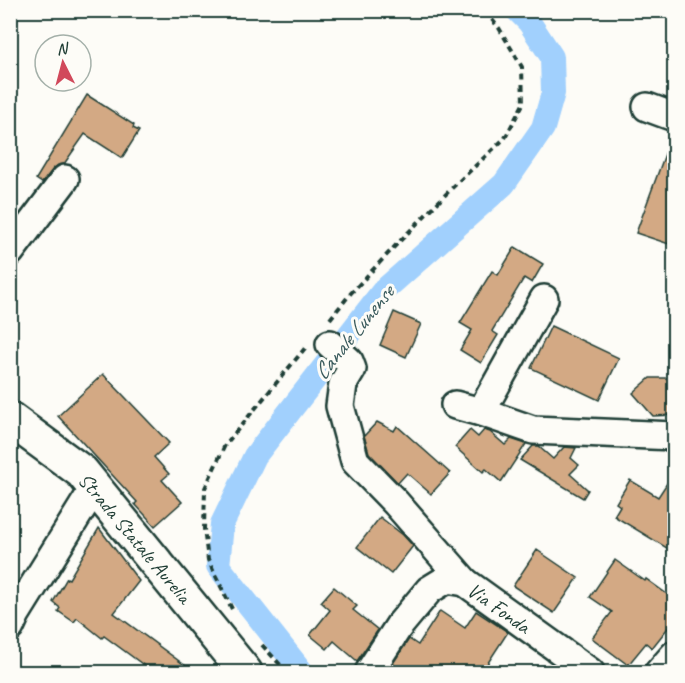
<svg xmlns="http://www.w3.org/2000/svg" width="685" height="683" font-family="Caveat,sans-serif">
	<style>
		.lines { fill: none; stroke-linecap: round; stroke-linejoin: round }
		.canal { stroke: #a1d0fd; stroke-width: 24 }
		.building { fill: #d3a984; stroke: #1f3d34; stroke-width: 1.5 }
		.minor-casing { stroke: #1f3d34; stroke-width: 32 }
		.major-casing { stroke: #1f3d34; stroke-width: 38 }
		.path { stroke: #1f3d34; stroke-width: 4; stroke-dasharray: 6 4.5; stroke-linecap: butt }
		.minor { stroke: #fdfcf7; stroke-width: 27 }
		.major { stroke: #fdfcf7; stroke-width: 33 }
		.labels { text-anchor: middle; stroke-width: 6; stroke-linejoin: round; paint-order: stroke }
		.street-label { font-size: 21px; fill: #1f3d34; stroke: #fdfcf7 }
		.water-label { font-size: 22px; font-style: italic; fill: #395a5c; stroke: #fdfcf7 }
	</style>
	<rect width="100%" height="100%" fill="#fdfcf7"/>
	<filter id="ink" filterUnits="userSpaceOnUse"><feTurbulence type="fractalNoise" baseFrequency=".0167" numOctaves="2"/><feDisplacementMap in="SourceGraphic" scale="12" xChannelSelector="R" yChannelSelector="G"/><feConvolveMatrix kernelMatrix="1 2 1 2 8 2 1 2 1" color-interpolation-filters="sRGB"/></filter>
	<g filter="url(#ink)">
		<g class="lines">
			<path class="canal" d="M 302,672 L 218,566 L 222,524 L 255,456 L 383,291 L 504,184 L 543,128 L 553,93 L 552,57 L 529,22 L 517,10"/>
		</g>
		<g class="building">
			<path d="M 87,95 L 134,125 L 133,128 L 139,131 L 122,158 L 85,134 L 64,164 L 58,165 L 53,169 L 42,183 L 36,179 Z"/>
			<path d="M 672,135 L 675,136 L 675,246 L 636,233 Z"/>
			<path d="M 515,247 L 543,264 L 532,283 L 524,278 L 492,331 L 498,335 L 481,363 L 460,350 L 472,330 L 460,323 L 492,271 L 498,275 Z"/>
			<path d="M 394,312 L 421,324 L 406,357 L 380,345 Z"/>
			<path d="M 551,326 L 619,358 L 599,400 L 531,368 Z"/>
			<path d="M 103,374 L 169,443 L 154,457 L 169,474 L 162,480 L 182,502 L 155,526 L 135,504 L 137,502 L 58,416 Z"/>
			<path d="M 650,378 L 675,378 L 675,415 L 653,416 L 633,393 Z"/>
			<path d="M 377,422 L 394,431 L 397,426 L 450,473 L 431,494 L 407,473 L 398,483 L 369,453 L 364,436 Z"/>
			<path d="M 470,430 L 478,437 L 484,430 L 490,432 L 505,445 L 511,439 L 526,444 L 501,482 L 486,469 L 483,472 L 455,447 Z"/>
			<path d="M 533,446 L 538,446 L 553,459 L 564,447 L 576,448 L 571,458 L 579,465 L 570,474 L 588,490 L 583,498 L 520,460 Z"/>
			<path d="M 675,471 L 675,553 L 614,516 L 620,506 L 616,503 L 630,480 L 658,497 Z"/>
			<path d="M 380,517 L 403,535 L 413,546 L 391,574 L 357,547 Z"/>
			<path d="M 99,528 L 139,581 L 114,613 L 194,672 L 153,672 L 104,636 L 102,638 L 77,618 L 74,622 L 58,611 L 60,608 L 53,602 L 67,578 L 69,579 Z"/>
			<path d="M 537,550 L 578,578 L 554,613 L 513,586 Z"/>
			<path d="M 615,560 L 645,581 L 646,579 L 675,600 L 675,619 L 652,648 L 646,643 L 628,665 L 592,638 L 612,612 L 590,597 Z"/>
			<path d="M 334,587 L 357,606 L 353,610 L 378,630 L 357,661 L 334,641 L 327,649 L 310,635 L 330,610 L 321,602 Z"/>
			<path d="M 440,611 L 465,628 L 476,611 L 508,632 L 482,672 L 387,672 L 409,639 L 418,645 Z"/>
		</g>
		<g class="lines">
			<g class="minor-casing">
				<g id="minor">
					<path d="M 647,107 L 674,117"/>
					<path d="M 10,252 L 65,179"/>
					<path d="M 330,344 L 349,361 L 352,369 L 343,384 L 340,406 L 355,461 L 396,503 L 465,582"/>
					<path d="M 455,405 L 481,412 L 533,430 L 674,436"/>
					<path d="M 481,412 L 544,299"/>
					<path d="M 10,627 L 16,614 L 95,487"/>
					<path d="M 369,672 L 399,626 L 429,590 L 447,579 L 465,582 L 590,672"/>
					<path d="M 659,672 L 674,655"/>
				</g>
			</g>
			<g class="major-casing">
				<path id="major" d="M 10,419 L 82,472 L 245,672"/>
			</g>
			<g class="path">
				<path d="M 330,319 L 351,293 L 398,243 L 455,185 L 505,138 L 523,104 L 522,67 L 499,28 L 484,10"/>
				<path d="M 232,609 L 208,560 L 204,529 L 205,488 L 225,445 L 306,347"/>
				<path d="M 262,645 L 287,672"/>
			</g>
			<use href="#minor" class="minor"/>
			<use href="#major" class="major"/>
		</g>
	</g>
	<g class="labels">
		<g class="street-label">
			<text transform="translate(135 538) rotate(50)" y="7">Strada Statale Aurelia</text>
			<text transform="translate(499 608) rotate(35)" y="7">Via Fonda</text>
		</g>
		<g class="water-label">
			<text transform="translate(353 332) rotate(-51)" y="8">Canale Lunense</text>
		</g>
	</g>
	<rect width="685" height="683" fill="none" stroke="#fdfcf7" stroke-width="36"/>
	<rect x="18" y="18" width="649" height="647" fill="none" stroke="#1f3d34" stroke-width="2" filter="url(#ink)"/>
	<g transform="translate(63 63) rotate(354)"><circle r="28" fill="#fdfcf7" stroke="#a4b0a9" stroke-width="1.5"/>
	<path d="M0-4.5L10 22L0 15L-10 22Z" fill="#d1495b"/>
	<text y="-9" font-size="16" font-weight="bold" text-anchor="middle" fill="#1f3d34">N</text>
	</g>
</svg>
